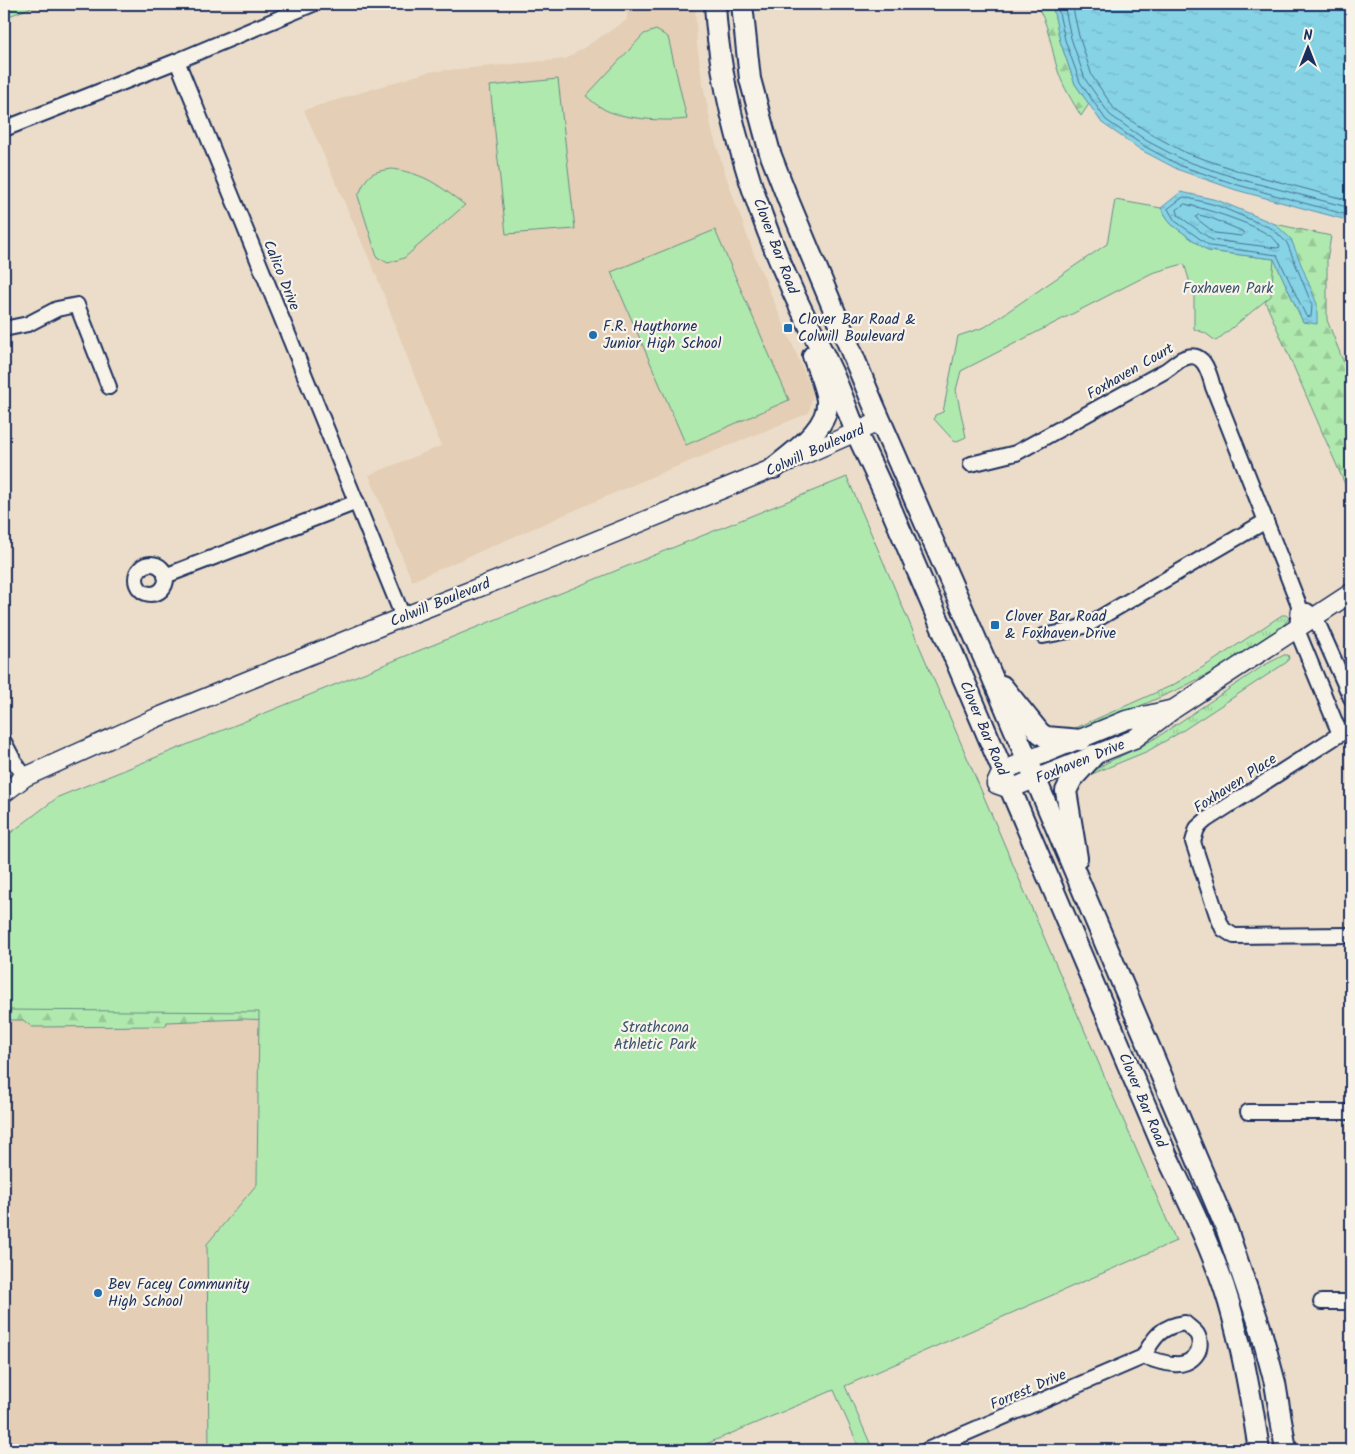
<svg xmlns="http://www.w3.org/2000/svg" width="1355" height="1454" font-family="Kalam,sans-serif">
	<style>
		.built { fill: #e4ceb5 }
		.grass { fill: url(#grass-tufts); stroke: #668c86 }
		.forest { fill: url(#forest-firs); stroke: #668c86 }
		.park { fill: #b0e9ad; stroke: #668c86 }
		.water { fill: url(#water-ripples); stroke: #5b91af }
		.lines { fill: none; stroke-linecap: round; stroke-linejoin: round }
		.shore { stroke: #467194; stroke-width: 1 }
		.minor-casing { stroke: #1b2f5e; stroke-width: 18 }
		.tertiary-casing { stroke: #1b2f5e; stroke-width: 21 }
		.secondary-casing { stroke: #1b2f5e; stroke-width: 24 }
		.minor { stroke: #f7f3e8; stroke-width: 14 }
		.tertiary { stroke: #f7f3e8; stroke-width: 18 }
		.secondary { stroke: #f7f3e8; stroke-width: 20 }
		.poi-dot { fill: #1f6fb2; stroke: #f7f3e8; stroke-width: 2 }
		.labels { text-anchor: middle; stroke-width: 4.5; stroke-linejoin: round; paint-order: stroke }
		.street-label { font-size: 15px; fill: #1b2f5e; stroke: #f7f3e8 }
		.park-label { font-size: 15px; fill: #39546e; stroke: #f7f3e8 }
		.poi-label { font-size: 15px; fill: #1b2f5e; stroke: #f7f3e8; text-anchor: start }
	</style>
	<defs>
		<pattern id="grass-tufts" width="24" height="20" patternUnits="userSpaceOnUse" patternTransform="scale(1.25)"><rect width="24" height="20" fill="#b0e9ad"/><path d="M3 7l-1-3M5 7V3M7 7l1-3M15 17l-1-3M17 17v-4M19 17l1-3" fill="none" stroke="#97c897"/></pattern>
		<pattern id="forest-firs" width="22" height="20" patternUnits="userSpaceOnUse" patternTransform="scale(1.25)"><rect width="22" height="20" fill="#b0e9ad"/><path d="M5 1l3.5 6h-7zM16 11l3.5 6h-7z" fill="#97c897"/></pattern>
		<pattern id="water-ripples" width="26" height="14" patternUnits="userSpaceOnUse" patternTransform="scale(1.25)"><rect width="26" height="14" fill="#86d3e5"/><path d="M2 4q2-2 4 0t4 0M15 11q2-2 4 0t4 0" fill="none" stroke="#73b5c7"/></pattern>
	</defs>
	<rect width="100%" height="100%" fill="#ecddca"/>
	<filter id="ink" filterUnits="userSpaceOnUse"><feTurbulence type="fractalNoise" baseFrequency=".02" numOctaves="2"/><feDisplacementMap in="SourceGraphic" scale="10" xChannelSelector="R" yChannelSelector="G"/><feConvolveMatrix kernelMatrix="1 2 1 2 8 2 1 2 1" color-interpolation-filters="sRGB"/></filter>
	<g filter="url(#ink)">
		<g class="built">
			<path d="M 627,4 L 695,4 L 697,44 L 702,79 L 712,131 L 726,176 L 753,252 L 813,393 L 809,413 L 656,475 L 412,581 L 369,475 L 441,446 L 377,277 L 304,110 L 428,72 L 566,59 L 627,20 Z"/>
			<path d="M 4,1010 L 259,1012 L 257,1184 L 207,1244 L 209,1450 L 4,1450 Z"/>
		</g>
		<g class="grass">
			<path d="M 1282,615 L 1286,615 L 1289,618 L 1282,627 L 1218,669 L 1181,688 L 1099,724 L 1082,730 L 1069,731 L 1173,685 L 1213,661 Z"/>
			<path d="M 1284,655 L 1288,655 L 1289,658 L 1287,662 L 1179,733 L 1148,751 L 1092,774 L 1090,773 L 1108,762 L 1142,746 L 1162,734 L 1263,666 Z"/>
		</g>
		<g class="forest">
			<path d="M 1035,4 L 1052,4 L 1053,7 L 1060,41 L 1075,84 L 1089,104 L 1081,116 C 1073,102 1063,87 1058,71 C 1051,49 1049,21 1035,4 Z"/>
			<path d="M 1275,224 L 1331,236 L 1327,260 L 1327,320 L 1351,381 L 1351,498 L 1261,292 L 1208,251 L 1274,259 L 1303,322 L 1317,323 L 1291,240 Z"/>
			<path d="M 4,910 L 266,965 L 271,1020 L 244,1019 L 167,1022 L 166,1026 L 32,1027 L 23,1020 L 4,1020 Z"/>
		</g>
		<g class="park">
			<path d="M 4,4 L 40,4 L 4,18 Z"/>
			<path d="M 656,30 L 668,37 L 687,119 C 668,122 618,119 602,108 C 596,105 591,100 586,96 L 644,34 Z"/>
			<path d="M 558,79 L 575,229 L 506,234 L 490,86 Z"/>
			<path d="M 392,169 C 426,174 438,185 465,205 L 404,258 L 388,263 L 377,257 L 358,196 C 368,175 368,172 392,169 Z"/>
			<path d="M 1115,200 L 1161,208 L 1171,224 L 1208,251 L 1274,259 L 1271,296 L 1216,341 L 1205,333 L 1194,329 L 1194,297 L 1185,266 L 1183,264 L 1152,273 L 961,371 L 956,390 L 966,437 L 955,442 L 934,419 L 935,415 L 943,412 L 958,336 L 985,327 L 1107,244 Z"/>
			<path d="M 715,230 L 789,400 L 686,445 L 611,272 Z"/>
			<path d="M 847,477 L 1047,944 L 1176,1241 L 845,1386 L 873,1450 L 860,1450 L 834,1390 L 692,1450 L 209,1450 L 207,1244 L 257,1184 L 259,1012 L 4,1010 L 4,838 L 58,797 Z"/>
		</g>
		<g class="water">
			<path d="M 1052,4 L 1351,4 L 1351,219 L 1343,219 L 1236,190 L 1179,170 L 1141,150 L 1102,123 L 1075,84 L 1060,41 Z"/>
			<path d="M 1181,192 L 1217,200 L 1275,224 L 1291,239 L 1317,304 L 1317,324 L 1303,322 L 1274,259 L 1208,251 L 1171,224 L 1161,208 Z"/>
		</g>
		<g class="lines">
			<g class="shore">
				<path d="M 1057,4 L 1065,40 L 1080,82 L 1106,120 L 1144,146 L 1181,166 L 1238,185 L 1344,214 L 1351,214"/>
				<path d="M 1064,4 L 1071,38 L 1085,79 L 1110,115 L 1147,141 L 1183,160 L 1239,179 L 1351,208"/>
				<path d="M 1072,4 L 1079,36 L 1092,76 L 1115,110 L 1151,134 L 1186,153 L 1242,172 L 1351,201"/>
				<path d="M 1184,197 L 1216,205 L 1273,229 L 1287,243 L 1312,305 L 1311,317 L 1306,316 L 1277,255 L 1210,246 L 1175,221 L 1168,209 Z"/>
				<path d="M 1185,204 C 1205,209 1274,228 1280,247 L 1277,248 L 1212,240 L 1179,216 L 1177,210 Z"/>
				<path d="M 1199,215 L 1211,218 L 1242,231 L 1244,234 L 1241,236 L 1215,233 L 1197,219 L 1196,217 Z"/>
			</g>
			<g class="minor-casing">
				<g id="minor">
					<path d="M 177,61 L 403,617"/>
					<path d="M 4,129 L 177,61 L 313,4"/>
					<path d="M 4,329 L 28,324 L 57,309 L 77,305 L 109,387"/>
					<path d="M 971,464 L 1016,453 L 1165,371 C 1170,368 1176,362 1182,359 C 1203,348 1209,372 1213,387 L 1299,605 L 1297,630 L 1340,734"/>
					<circle cx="151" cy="579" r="15"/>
					<path d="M 165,576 L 357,502"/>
					<path d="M 1307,611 L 1315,617 L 1351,698"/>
					<path d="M 1043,636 L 1069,631 L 1089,624 L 1266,521"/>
					<path d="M 1351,727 L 1206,820 L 1197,828 L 1193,842 L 1217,915 L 1223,929 L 1234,936 L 1351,935"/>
					<path d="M 4,742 L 14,761 L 25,777"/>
					<path d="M 1248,1112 L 1351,1112"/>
					<path d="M 1321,1302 L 1351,1302"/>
					<path d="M 927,1450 L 1143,1357 C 1153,1359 1164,1364 1174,1364 C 1191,1366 1206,1350 1197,1334 C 1194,1330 1188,1326 1185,1323 C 1161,1326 1154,1337 1143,1357"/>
				</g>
			</g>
			<g class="tertiary-casing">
				<g id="tertiary">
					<path d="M 1174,709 L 1126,720 L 1002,771 L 996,784 L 1010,789 L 1134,739 L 1174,709 L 1351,593"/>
					<path d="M 4,793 L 25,777 L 156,718 L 403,617 L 534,566 L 774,468 L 881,421"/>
				</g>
			</g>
			<g class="secondary-casing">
				<g id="secondary">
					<path d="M 715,4 C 720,101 754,206 794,294 C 806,320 820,346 832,372 C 841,392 848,412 856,432 C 868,458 881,484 892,511 L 1166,1154 C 1187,1198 1208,1241 1224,1287 C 1241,1338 1251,1397 1259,1450"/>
					<path d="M 742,4 L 750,79 L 770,153 L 789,202 L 874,406 L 988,667 L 1227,1230 L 1260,1327 L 1275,1383 L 1286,1450"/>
					<path d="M 774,468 C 793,452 830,428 827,400 C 825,386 818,370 813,356"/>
					<path d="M 1002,686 L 1040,733 L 1046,737 L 1081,740"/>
					<path d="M 1077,858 L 1066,791 L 1072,779 L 1094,755"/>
				</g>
			</g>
			<use href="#minor" class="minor"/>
			<use href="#tertiary" class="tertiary"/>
			<use href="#secondary" class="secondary"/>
		</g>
	</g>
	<g class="poi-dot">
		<rect x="783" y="323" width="10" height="10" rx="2.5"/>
		<circle cx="593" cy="335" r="5"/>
		<rect x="990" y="620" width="10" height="10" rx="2.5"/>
		<circle cx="98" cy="1293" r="5"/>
	</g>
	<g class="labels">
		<g class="street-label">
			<text transform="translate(776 246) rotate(69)" y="5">Clover Bar Road</text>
			<text transform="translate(282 275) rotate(68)" y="5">Calico Drive</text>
			<text transform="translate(1130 371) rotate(-30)" y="5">Foxhaven Court</text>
			<text transform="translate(815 450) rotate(-24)" y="5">Colwill Boulevard</text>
			<text transform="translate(440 602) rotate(-22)" y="5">Colwill Boulevard</text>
			<text transform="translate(984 728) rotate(67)" y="5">Clover Bar Road</text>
			<text transform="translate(1080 761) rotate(-22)" y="5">Foxhaven Drive</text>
			<text transform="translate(1235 783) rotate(-33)" y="5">Foxhaven Place</text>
			<text transform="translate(1143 1100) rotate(67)" y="5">Clover Bar Road</text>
			<text transform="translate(1028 1389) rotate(-23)" y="5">Forrest Drive</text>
		</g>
		<g class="park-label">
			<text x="1228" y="293">Foxhaven Park</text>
			<text x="655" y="1032">Strathcona<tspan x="655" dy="17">Athletic Park</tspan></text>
		</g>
		<g class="poi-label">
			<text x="798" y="324">Clover Bar Road &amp;<tspan x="798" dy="17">Colwill Boulevard</tspan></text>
			<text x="603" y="331">F.R. Haythorne<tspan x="603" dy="17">Junior High School</tspan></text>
			<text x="1005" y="621">Clover Bar Road<tspan x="1005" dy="17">&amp; Foxhaven Drive</tspan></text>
			<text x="108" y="1289">Bev Facey Community<tspan x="108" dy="17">High School</tspan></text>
		</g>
	</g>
	<rect width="1355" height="1454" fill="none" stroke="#f7f3e8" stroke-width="20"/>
	<rect x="10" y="10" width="1335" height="1434" fill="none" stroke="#1b2f5e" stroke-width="2" filter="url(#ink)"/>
	<g transform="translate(1308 48)" stroke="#f7f3e8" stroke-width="4" paint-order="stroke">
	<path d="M0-4L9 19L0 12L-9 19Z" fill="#1b2f5e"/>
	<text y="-8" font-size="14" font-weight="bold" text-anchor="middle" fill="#1b2f5e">N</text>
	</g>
</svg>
